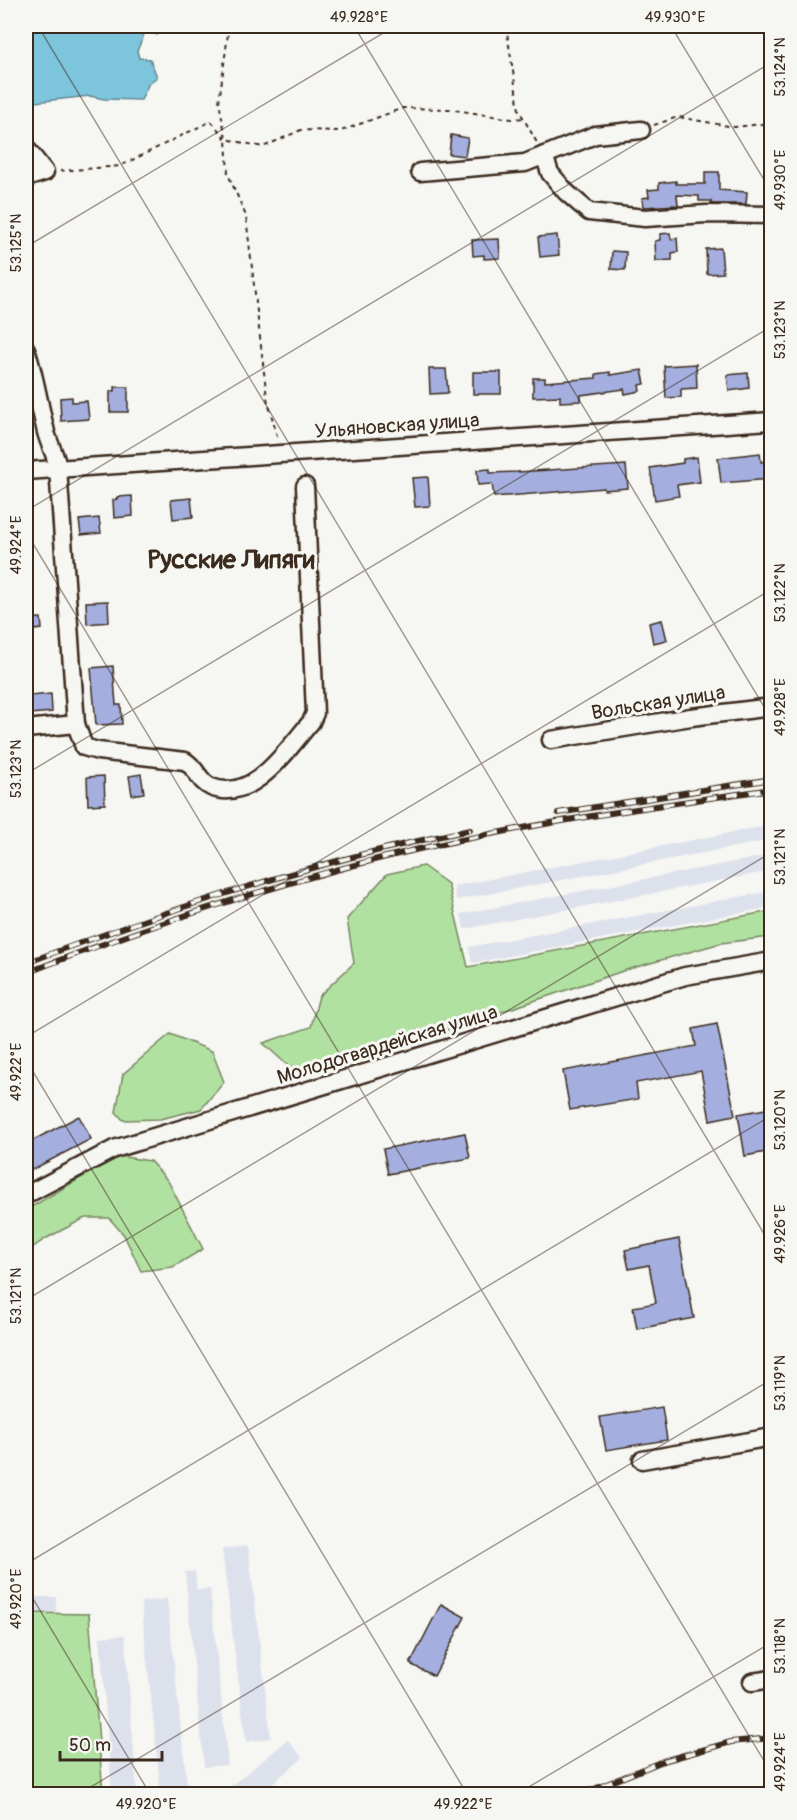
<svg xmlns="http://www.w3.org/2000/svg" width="797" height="1820" font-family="Pangolin,sans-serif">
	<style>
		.built { fill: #dde1ec }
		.green { fill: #b1e1a1; stroke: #768660; stroke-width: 1.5 }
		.water { fill: #7cc5dc; stroke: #628790; stroke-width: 1.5 }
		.building { fill: #a4afdf; stroke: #3b2a1e; stroke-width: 1.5 }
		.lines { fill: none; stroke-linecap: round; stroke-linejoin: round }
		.minor-casing { stroke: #3b2a1e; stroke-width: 21 }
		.path { stroke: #3b2a1e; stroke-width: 2; stroke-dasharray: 4.5 4.5; stroke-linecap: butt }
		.minor { stroke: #f6f6f2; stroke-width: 16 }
		.rail-casing { stroke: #3b2a1e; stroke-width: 6 }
		.rail { stroke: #f6f6f2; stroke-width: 4; stroke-dasharray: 11; stroke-linecap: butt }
		.ticks { fill: none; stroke: #3b2a1e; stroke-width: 1.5; stroke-opacity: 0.45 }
		.labels { text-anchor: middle; stroke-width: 6; stroke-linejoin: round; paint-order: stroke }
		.street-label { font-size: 20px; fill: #3b2a1e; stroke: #f6f6f2 }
		.district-label { font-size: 26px; font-weight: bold; fill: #3b2a1e; stroke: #f6f6f2 }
		.neatline { fill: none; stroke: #3b2a1e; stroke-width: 2 }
		.ticks-label { font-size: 15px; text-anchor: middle; fill: #3b2a1e }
	</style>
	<rect width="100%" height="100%" fill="#f6f6f2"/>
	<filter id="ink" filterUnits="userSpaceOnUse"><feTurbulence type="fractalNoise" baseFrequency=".0167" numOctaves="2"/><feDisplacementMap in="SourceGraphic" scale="12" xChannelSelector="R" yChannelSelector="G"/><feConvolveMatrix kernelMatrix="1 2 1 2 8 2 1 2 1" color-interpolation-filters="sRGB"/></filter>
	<g filter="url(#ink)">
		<g class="built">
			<path d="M 771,825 L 771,840 L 456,900 L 454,886 Z"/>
			<path d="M 771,855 L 771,871 L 464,929 L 461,914 Z"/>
			<path d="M 771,891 L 771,907 L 472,963 L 469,947 Z"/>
			<path d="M 248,1546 L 271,1738 L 246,1742 L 222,1549 Z"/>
			<path d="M 195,1571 L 197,1590 L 210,1589 L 228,1765 L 204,1767 L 185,1572 Z"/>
			<rect x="26" y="1597" width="30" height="15"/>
			<path d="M 167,1599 L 188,1794 L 161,1794 L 141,1602 Z"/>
			<path d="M 125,1635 L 137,1794 L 112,1794 L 100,1637 Z"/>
			<path d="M 288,1740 L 303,1758 L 259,1794 L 221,1794 Z"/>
		</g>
		<g class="green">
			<path d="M 423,866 L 448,884 L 468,967 L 771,911 L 771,937 L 721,943 L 626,970 L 444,1031 L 295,1072 L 263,1043 L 311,1027 L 319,996 L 354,963 L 347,919 L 387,874 Z"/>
			<path d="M 170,1034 L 212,1051 L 224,1082 L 201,1109 L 160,1119 L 123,1120 L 116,1112 L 123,1074 Z"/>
			<path d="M 118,1156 L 150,1161 L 168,1181 L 203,1249 L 173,1267 L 141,1271 L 124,1235 L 109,1218 L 85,1218 L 45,1239 L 26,1252 L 26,1210 Z"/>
			<path d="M 26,1613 L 89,1614 L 103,1794 L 26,1794 Z"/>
		</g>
		<path class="water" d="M 26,26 L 159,26 L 157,35 L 146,30 L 137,51 L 139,58 L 150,59 L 157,77 L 149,83 L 141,100 L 104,99 L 90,96 L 26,103 Z"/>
		<g class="building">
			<path d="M 451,135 L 468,138 L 465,156 L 449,154 Z"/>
			<path d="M 705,172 L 719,172 L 719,190 L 747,192 L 746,204 L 711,204 L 711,201 L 699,201 L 699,196 L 677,195 L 678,205 L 643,207 L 642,198 L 649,197 L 648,190 L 659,189 L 659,183 L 676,181 L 676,184 L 705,184 Z"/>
			<path d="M 670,233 L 671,239 L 677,238 L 678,252 L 672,253 L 672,260 L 656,261 L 655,241 L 660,240 L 660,234 Z"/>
			<path d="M 557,235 L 559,255 L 540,257 L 538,237 Z"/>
			<path d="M 499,239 L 500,258 L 484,259 L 484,255 L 473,256 L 472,240 Z"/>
			<path d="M 721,248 L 723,273 L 707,274 L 706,249 Z"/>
			<path d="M 612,251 L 626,252 L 625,270 L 611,269 Z"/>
			<path d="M 696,364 L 697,388 L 681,389 L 681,397 L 666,398 L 664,366 Z"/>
			<path d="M 429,369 L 446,369 L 448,393 L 430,394 Z"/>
			<path d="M 642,370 L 645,384 L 639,385 L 640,391 L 625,394 L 624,389 L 581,395 L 581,401 L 560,402 L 560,396 L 533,397 L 533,378 L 545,378 L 545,382 L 596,378 L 596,374 L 610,372 L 610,375 Z"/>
			<rect x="473" y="372" width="28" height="22"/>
			<path d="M 748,373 L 749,388 L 729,391 L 727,375 Z"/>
			<path d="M 115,387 L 128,387 L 128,412 L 110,412 L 110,391 L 115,391 Z"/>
			<path d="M 72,397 L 72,402 L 87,401 L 89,419 L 61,421 L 60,398 Z"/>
			<path d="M 760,453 L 761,462 L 770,461 L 771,479 L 721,483 L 718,458 Z"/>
			<path d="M 697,457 L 700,482 L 677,485 L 679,496 L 655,500 L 650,468 L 683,463 L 683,459 Z"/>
			<path d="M 626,465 L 628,488 L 604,490 L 604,488 L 494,497 L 492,484 L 478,485 L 477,470 L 490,469 L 490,473 L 517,472 Z"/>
			<path d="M 428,477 L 430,506 L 415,507 L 412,478 Z"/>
			<path d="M 132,496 L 133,516 L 114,518 L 113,500 L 117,499 L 117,497 Z"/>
			<path d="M 191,498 L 193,517 L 173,519 L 171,500 Z"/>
			<path d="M 99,518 L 101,533 L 81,535 L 79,520 Z"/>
			<path d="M 108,601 L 109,622 L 87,624 L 86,602 Z"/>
			<path d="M 41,618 L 42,629 L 26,631 L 26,619 Z"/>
			<path d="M 662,620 L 667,640 L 653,643 L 649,623 Z"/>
			<path d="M 113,666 L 116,705 L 121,705 L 122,724 L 96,725 L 91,668 Z"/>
			<path d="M 51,694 L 52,712 L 30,714 L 29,696 Z"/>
			<path d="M 141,774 L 144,793 L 132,795 L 129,776 Z"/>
			<path d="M 104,776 L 105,804 L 88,805 L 87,777 Z"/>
			<path d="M 717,1024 L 735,1115 L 710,1120 L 701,1071 L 636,1083 L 638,1099 L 570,1110 L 563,1071 L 696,1046 L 693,1029 Z"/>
			<path d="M 771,1108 L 771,1151 L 745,1156 L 738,1114 Z"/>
			<path d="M 79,1116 L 91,1139 L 26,1173 L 26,1144 Z"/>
			<path d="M 465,1133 L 470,1158 L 388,1174 L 383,1149 Z"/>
			<path d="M 679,1239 L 694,1318 L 637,1329 L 633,1307 L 656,1303 L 649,1265 L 629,1269 L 625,1250 Z"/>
			<path d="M 662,1407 L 667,1440 L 606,1450 L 600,1417 Z"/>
			<path d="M 441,1604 L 465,1617 L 434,1676 L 410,1664 Z"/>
		</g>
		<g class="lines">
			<g class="minor-casing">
				<g id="minor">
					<path d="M 26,148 L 45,172 L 26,178"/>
					<path d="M 544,155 L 550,173 L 566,192 L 589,212 L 645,218 L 706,214 L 772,215"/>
					<path d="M 420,172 L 525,163 L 595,135 L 641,130"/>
					<path d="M 26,349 C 35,376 39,404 46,432 C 49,444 56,455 58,468 L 76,724"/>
					<path d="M 26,471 L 772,421"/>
					<path d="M 26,729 L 76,724 L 84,747 L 98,751 L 185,761 C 196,767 199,782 211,787 C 253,804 288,748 311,722 L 315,713 L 305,486"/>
					<path d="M 551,740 L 691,717 L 772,707"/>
					<path d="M 26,1195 L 114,1149 L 685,976 L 772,961"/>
					<path d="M 642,1460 L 772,1437"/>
					<path d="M 752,1682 L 772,1679"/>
				</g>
			</g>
			<g class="path">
				<path d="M 229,26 L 219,102 L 226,139 L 228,174 L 246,216 L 267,398 L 278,440"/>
				<path d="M 506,26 L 519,110 L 537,143"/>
				<path d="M 654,125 L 678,117 L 734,127 L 772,123"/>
				<path d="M 60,171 L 120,166 L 211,121 L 226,139 L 263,147 L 301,130 L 341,131 L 403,108 L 449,109 L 512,119 L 524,118"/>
			</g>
			<use href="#minor" class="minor"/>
			<g class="rail-casing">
				<g id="rail">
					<path d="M 558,813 L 772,779"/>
					<path d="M 26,963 C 170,909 318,860 470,830"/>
					<path d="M 26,973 C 153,924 286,880 419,849 C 535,823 654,806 772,789"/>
					<path d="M 582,1794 L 663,1761 L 731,1742 L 772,1738"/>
				</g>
			</g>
			<use href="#rail" class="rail"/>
		</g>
	</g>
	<path class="ticks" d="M 38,26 L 772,1247M 354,26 L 772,720M 671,26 L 772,193M 26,247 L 395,26M 26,511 L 772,62M 26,532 L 772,1774M 26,774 L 772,326M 26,1037 L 772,589M 26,1060 L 467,1794M 26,1300 L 772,852M 26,1564 L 772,1115M 26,1587 L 150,1794M 79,1794 L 772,1379M 517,1794 L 772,1642"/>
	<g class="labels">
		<g class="street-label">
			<text transform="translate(397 425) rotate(-4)" y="7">Ульяновская улица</text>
			<text transform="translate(658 702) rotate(-9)" y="7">Вольская улица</text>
			<text transform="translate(387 1044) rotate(-17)" y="7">Молодогвардейская улица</text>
		</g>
		<g class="district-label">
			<text x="231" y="568">Русские Липяги</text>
		</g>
	</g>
	<rect width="797" height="1820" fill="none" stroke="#f6f6f2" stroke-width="66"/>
	<path d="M60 1751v9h102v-9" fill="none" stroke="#3b2a1e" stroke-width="3"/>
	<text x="69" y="1751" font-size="18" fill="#3b2a1e" stroke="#f6f6f2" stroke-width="4.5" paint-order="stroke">50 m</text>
	<rect x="33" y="33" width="731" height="1754" class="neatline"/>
	<g class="ticks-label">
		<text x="359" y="22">49.928°E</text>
		<text x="675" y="22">49.930°E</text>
		<text transform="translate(780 67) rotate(-90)" y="5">53.124°N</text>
		<text transform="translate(780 180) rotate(-90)" y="5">49.930°E</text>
		<text transform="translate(16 243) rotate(-90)" y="5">53.125°N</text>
		<text transform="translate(780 330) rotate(-90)" y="5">53.123°N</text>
		<text transform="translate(16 545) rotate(-90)" y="5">49.924°E</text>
		<text transform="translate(780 593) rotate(-90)" y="5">53.122°N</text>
		<text transform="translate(780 707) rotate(-90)" y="5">49.928°E</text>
		<text transform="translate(16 769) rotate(-90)" y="5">53.123°N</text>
		<text transform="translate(780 857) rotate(-90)" y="5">53.121°N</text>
		<text transform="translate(16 1072) rotate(-90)" y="5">49.922°E</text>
		<text transform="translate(780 1120) rotate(-90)" y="5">53.120°N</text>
		<text transform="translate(780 1234) rotate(-90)" y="5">49.926°E</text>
		<text transform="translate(16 1296) rotate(-90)" y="5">53.121°N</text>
		<text transform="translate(780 1383) rotate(-90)" y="5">53.119°N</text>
		<text transform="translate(16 1599) rotate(-90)" y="5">49.920°E</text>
		<text transform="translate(780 1646) rotate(-90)" y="5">53.118°N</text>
		<text transform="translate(780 1762) rotate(-90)" y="5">49.924°E</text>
		<text x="146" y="1809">49.920°E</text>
		<text x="463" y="1809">49.922°E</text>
	</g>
</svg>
